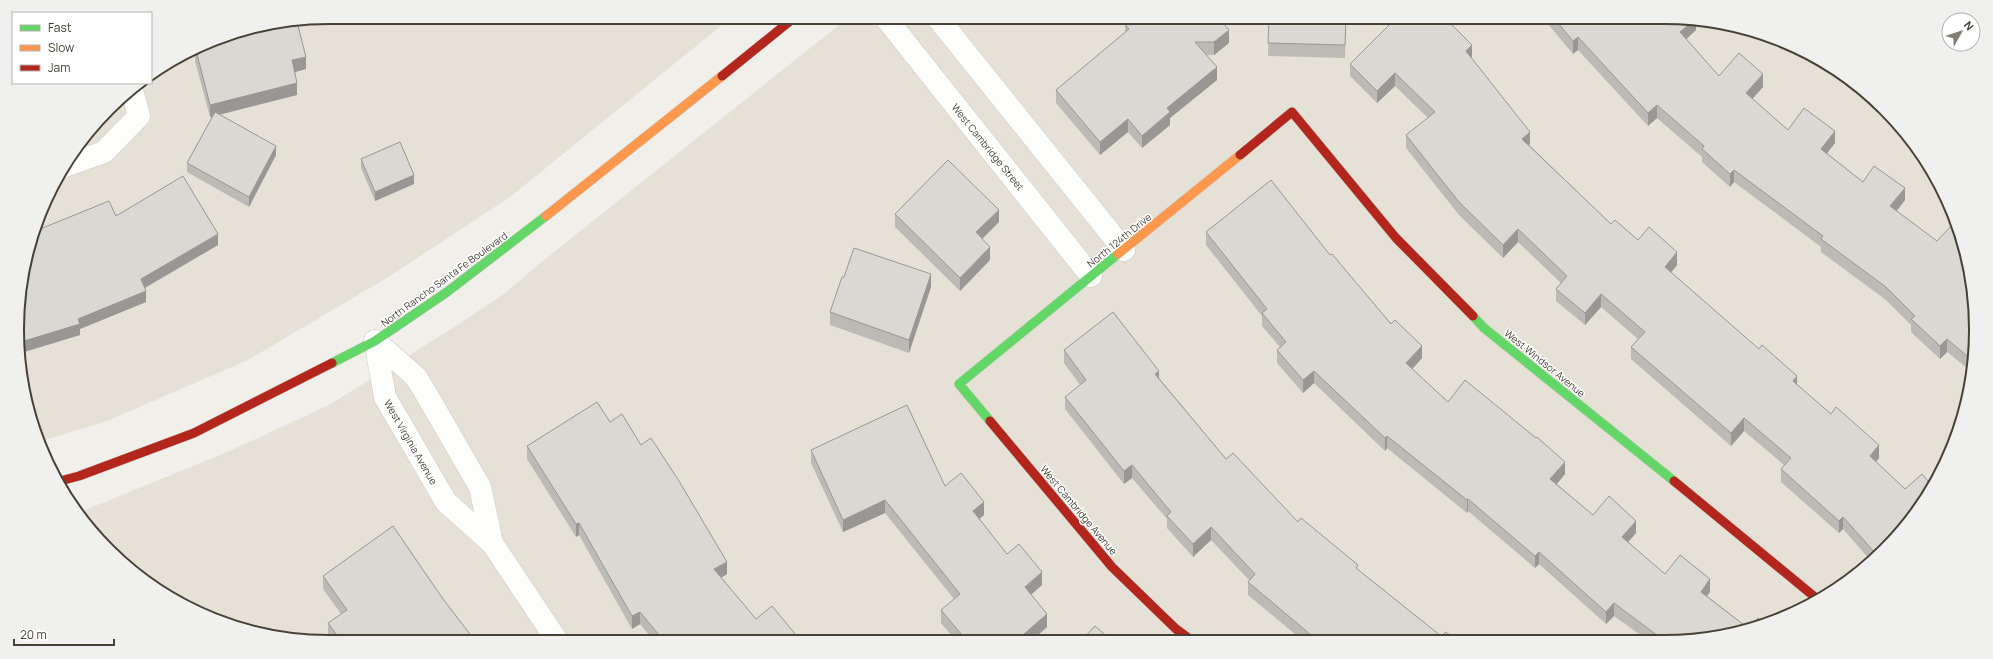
<svg xmlns="http://www.w3.org/2000/svg" width="1993" height="659" font-family="Manrope,sans-serif">
	<style>
		.residential { fill: #e5e1d7 }
		.lines { fill: none; stroke-linecap: round; stroke-linejoin: round }
		.street-casing { stroke: #cecdc7; stroke-width: 23 }
		.fast-casing { stroke: #d0ccc0; stroke-width: 10 }
		.slow-casing { stroke: #d0ccc0; stroke-width: 10 }
		.jam-casing { stroke: #d0ccc0; stroke-width: 10 }
		.street { stroke: #fdfdfc; stroke-width: 22 }
		.fast { stroke: #63d668; stroke-width: 9 }
		.slow { stroke: #ff974d; stroke-width: 9 }
		.jam { stroke: #b3261e; stroke-width: 9 }
		.wall { fill: #bbbab5 }
		.shaded-wall { fill: #999793 }
		.building { fill: #dad8d2; stroke: #999793 }
		.labels { text-anchor: middle; stroke-width: 3; stroke-linejoin: round; paint-order: stroke }
		.street-label { font-size: 10px; fill: #474135; stroke: #fff }
		.rim { fill: none; stroke: #474135; stroke-width: 2 }
	</style>
	<rect width="100%" height="100%" fill="#f0efea"/>
	<g class="residential">
		<path d="M 330,17 L 732,17 L 510,197 L 390,276 L 248,360 L 107,421 L 42,441 L 28,410 L 18,350 L 20,289 L 49,191 L 82,139 L 123,95 L 142,83 L 151,83 L 151,77 L 210,41 L 269,23 Z"/>
		<path d="M 849,17 L 1663,17 L 1744,28 L 1802,49 L 1854,81 L 1898,123 L 1934,174 L 1959,229 L 1973,288 L 1975,350 L 1965,410 L 1934,486 L 1870,564 L 1783,618 L 1704,639 L 329,642 L 249,631 L 156,589 L 109,551 L 78,513 L 232,450 L 329,405 L 456,326 L 504,294 L 539,264 Z"/>
	</g>
	<g class="lines">
		<g class="street-casing">
			<g id="street">
				<path d="M 885,17 L 1091,276"/>
				<path d="M 937,17 L 1124,250"/>
				<path d="M 65,166 L 104,152 L 139,116 L 132,90"/>
				<path d="M 375,341 L 385,397 L 446,502 L 492,543 L 558,642"/>
				<path d="M 375,341 L 416,377 L 428,397 L 480,487 L 492,543"/>
			</g>
		</g>
		<g class="fast-casing">
			<g id="fast">
				<path d="M 1473,316 L 1484,328 L 1674,481"/>
				<path d="M 332,363 L 375,341 L 447,292 L 546,216"/>
				<path d="M 990,421 L 959,384 L 1118,254"/>
			</g>
		</g>
		<g class="slow-casing">
			<g id="slow">
				<path d="M 546,216 L 722,76"/>
				<path d="M 1118,254 L 1240,155"/>
			</g>
		</g>
		<g class="jam-casing">
			<g id="jam">
				<path d="M 722,76 L 795,17"/>
				<path d="M 1240,155 L 1292,112 L 1396,238 L 1473,316"/>
				<path d="M 990,421 L 1112,567 L 1176,629 L 1191,640"/>
				<path d="M 60,481 L 79,476 L 194,433 L 332,363"/>
				<path d="M 1674,481 L 1816,598"/>
			</g>
		</g>
		<use href="#street" class="street"/>
		<use href="#fast" class="fast"/>
		<use href="#slow" class="slow"/>
		<use href="#jam" class="jam"/>
	</g>
	<g class="wall">
		<path d="M 1269,17 L 1346,17 L 1345,58 L 1268,56 Z"/>
		<path d="M 1542,17 L 1664,17 L 1696,21 L 1696,30 L 1686,39 L 1719,76 L 1763,87 L 1752,99 L 1788,130 L 1835,143 L 1827,153 L 1863,182 L 1905,200 L 1897,211 L 1975,350 L 1972,372 L 1947,352 L 1940,359 L 1911,332 L 1911,325 L 1886,300 L 1821,252 L 1821,247 L 1734,182 L 1730,187 L 1702,162 L 1702,157 L 1657,118 L 1648,126 L 1578,50 L 1573,54 Z"/>
		<path d="M 1435,21 L 1472,58 L 1471,58 L 1530,144 L 1529,145 L 1611,224 L 1638,240 L 1677,265 L 1671,272 L 1879,458 L 1876,462 L 1905,489 L 1933,487 L 1872,562 L 1843,529 L 1839,533 L 1781,482 L 1781,469 L 1784,465 L 1744,431 L 1731,446 L 1631,359 L 1631,347 L 1638,339 L 1601,307 L 1585,325 L 1556,301 L 1556,289 L 1561,283 L 1518,242 L 1503,258 L 1459,215 L 1406,148 L 1406,135 L 1428,118 L 1395,86 L 1377,103 L 1350,76 L 1350,64 Z"/>
		<path d="M 1125,24 L 1229,43 L 1214,55 L 1206,55 L 1217,80 L 1170,118 L 1170,125 L 1142,148 L 1128,132 L 1100,155 L 1056,103 L 1056,90 L 1125,33 Z"/>
		<path d="M 200,47 L 306,69 L 295,72 L 297,95 L 219,115 L 276,155 L 249,207 L 187,172 L 187,163 L 212,117 L 210,117 L 195,61 L 195,50 Z"/>
		<path d="M 361,159 L 414,184 L 375,201 L 361,168 Z"/>
		<path d="M 895,214 L 999,222 L 982,239 L 990,260 L 960,291 L 895,227 Z"/>
		<path d="M 1206,232 L 1330,255 L 1422,358 L 1412,369 L 1448,402 L 1565,474 L 1557,484 L 1593,515 L 1636,533 L 1628,542 L 1665,574 L 1710,592 L 1707,596 L 1748,628 L 1763,624 L 1704,639 L 1646,639 L 1614,616 L 1606,624 L 1539,564 L 1535,568 L 1468,511 L 1467,513 L 1387,448 L 1385,451 L 1314,383 L 1303,393 L 1277,363 L 1277,350 L 1280,347 L 1262,326 L 1262,316 L 1206,245 Z"/>
		<path d="M 218,245 L 145,288 L 146,302 L 80,329 L 80,335 L 24,352 L 18,335 L 20,289 Z"/>
		<path d="M 931,287 L 909,353 L 830,325 L 830,312 Z"/>
		<path d="M 1064,350 L 1159,378 L 1226,459 L 1298,522 L 1358,570 L 1441,636 L 1456,640 L 1302,640 L 1248,595 L 1248,582 L 1250,581 L 1211,540 L 1193,557 L 1167,528 L 1167,519 L 1132,478 L 1124,484 L 1065,409 L 1065,397 L 1080,385 L 1064,363 Z"/>
		<path d="M 610,422 L 727,574 L 721,578 L 756,619 L 801,641 L 654,641 L 640,624 L 632,629 L 579,535 L 576,537 L 527,459 L 527,446 Z"/>
		<path d="M 811,450 L 945,486 L 984,515 L 979,519 L 1007,554 L 1042,585 L 1031,595 L 1047,627 L 1031,641 L 956,641 L 941,623 L 941,610 L 954,599 L 885,513 L 843,532 L 811,463 Z"/>
		<path d="M 323,576 L 443,599 L 476,642 L 333,642 L 328,636 L 328,623 L 341,614 L 323,589 Z"/>
	</g>
	<g class="shaded-wall">
		<path d="M 1693,21 L 1696,21 L 1696,30 L 1680,45 L 1680,32 Z"/>
		<path d="M 1229,30 L 1229,43 L 1214,55 L 1214,42 Z"/>
		<path d="M 1578,37 L 1578,50 L 1573,54 L 1573,41 Z"/>
		<path d="M 1472,45 L 1472,58 L 1466,64 L 1466,51 Z"/>
		<path d="M 306,57 L 306,69 L 292,73 L 292,60 Z"/>
		<path d="M 1217,67 L 1217,80 L 1170,118 L 1170,125 L 1142,148 L 1142,136 L 1167,108 Z"/>
		<path d="M 1395,73 L 1395,86 L 1377,103 L 1377,91 Z"/>
		<path d="M 1763,74 L 1763,87 L 1746,106 L 1746,93 Z"/>
		<path d="M 297,83 L 297,95 L 210,117 L 210,105 Z"/>
		<path d="M 1657,105 L 1657,118 L 1648,126 L 1648,113 Z"/>
		<path d="M 1128,119 L 1128,132 L 1100,155 L 1100,142 Z"/>
		<path d="M 1835,131 L 1835,143 L 1821,161 L 1821,149 Z"/>
		<path d="M 1530,132 L 1530,144 L 1522,151 L 1522,139 Z"/>
		<path d="M 276,146 L 276,155 L 249,207 L 249,197 Z"/>
		<path d="M 1734,170 L 1734,182 L 1730,187 L 1730,174 Z"/>
		<path d="M 414,175 L 414,184 L 375,201 L 375,192 Z"/>
		<path d="M 1905,188 L 1905,200 L 1890,219 L 1890,206 Z"/>
		<path d="M 999,210 L 999,222 L 976,245 L 976,232 Z"/>
		<path d="M 1518,229 L 1518,242 L 1503,258 L 1503,245 Z"/>
		<path d="M 218,234 L 218,245 L 141,290 L 141,279 Z"/>
		<path d="M 990,247 L 990,260 L 960,291 L 960,278 Z"/>
		<path d="M 1677,252 L 1677,265 L 1665,280 L 1665,267 Z"/>
		<path d="M 1967,260 L 1969,270 L 1963,264 Z"/>
		<path d="M 931,274 L 931,287 L 909,353 L 909,340 Z"/>
		<path d="M 146,291 L 146,302 L 80,329 L 80,335 L 24,352 L 24,341 Z"/>
		<path d="M 1601,294 L 1601,307 L 1585,325 L 1585,313 Z"/>
		<path d="M 1947,339 L 1947,352 L 1940,359 L 1940,346 Z"/>
		<path d="M 1422,346 L 1422,358 L 1406,376 L 1406,363 Z"/>
		<path d="M 1159,371 L 1159,383 L 1155,374 Z"/>
		<path d="M 1314,371 L 1314,383 L 1303,393 L 1303,380 Z"/>
		<path d="M 1797,376 L 1797,388 L 1793,381 Z"/>
		<path d="M 1744,418 L 1744,431 L 1731,446 L 1731,433 Z"/>
		<path d="M 1387,436 L 1387,448 L 1385,451 L 1385,438 Z"/>
		<path d="M 1879,445 L 1879,458 L 1870,469 L 1870,456 Z"/>
		<path d="M 1565,462 L 1565,474 L 1550,492 L 1550,479 Z"/>
		<path d="M 1132,465 L 1132,478 L 1124,484 L 1124,471 Z"/>
		<path d="M 1468,499 L 1468,511 L 1467,513 L 1467,500 Z"/>
		<path d="M 885,500 L 885,513 L 843,532 L 843,520 Z"/>
		<path d="M 984,502 L 984,515 L 973,524 L 973,511 Z"/>
		<path d="M 1843,517 L 1843,529 L 1839,533 L 1839,521 Z"/>
		<path d="M 1636,521 L 1636,533 L 1622,549 L 1622,537 Z"/>
		<path d="M 579,523 L 579,535 L 576,537 L 576,524 Z"/>
		<path d="M 1211,527 L 1211,540 L 1193,557 L 1193,544 Z"/>
		<path d="M 1539,552 L 1539,564 L 1535,568 L 1535,556 Z"/>
		<path d="M 727,562 L 727,574 L 714,582 L 714,569 Z"/>
		<path d="M 1042,572 L 1042,585 L 1025,600 L 1025,587 Z"/>
		<path d="M 1710,579 L 1710,592 L 1701,604 L 1701,592 Z"/>
		<path d="M 1614,603 L 1614,616 L 1606,624 L 1606,612 Z"/>
		<path d="M 640,612 L 640,624 L 632,629 L 632,616 Z"/>
		<path d="M 1047,614 L 1047,627 L 1031,641 L 1016,641 Z"/>
	</g>
	<g class="building">
		<path d="M 1134,17 L 1218,17 L 1229,30 L 1214,42 L 1195,42 L 1217,67 L 1167,108 L 1170,112 L 1142,136 L 1128,119 L 1100,142 L 1056,90 L 1129,29 L 1125,24 Z"/>
		<path d="M 1269,17 L 1346,17 L 1345,45 L 1268,43 Z"/>
		<path d="M 1397,17 L 1430,17 L 1435,21 L 1439,17 L 1444,17 L 1472,45 L 1466,51 L 1530,132 L 1522,139 L 1611,224 L 1615,220 L 1638,240 L 1649,227 L 1677,252 L 1665,267 L 1759,349 L 1762,345 L 1797,376 L 1793,381 L 1831,414 L 1836,407 L 1879,445 L 1870,456 L 1905,489 L 1922,474 L 1933,487 L 1877,555 L 1843,517 L 1839,521 L 1781,469 L 1791,458 L 1744,418 L 1731,433 L 1631,347 L 1645,332 L 1601,294 L 1585,313 L 1556,289 L 1567,276 L 1518,229 L 1503,245 L 1459,202 L 1406,135 L 1435,112 L 1395,73 L 1377,91 L 1350,64 Z"/>
		<path d="M 1553,17 L 1664,17 L 1693,21 L 1680,32 L 1719,76 L 1739,53 L 1763,74 L 1746,93 L 1788,130 L 1804,108 L 1835,131 L 1821,149 L 1863,182 L 1874,166 L 1905,188 L 1890,206 L 1937,241 L 1952,225 L 1960,233 L 1967,260 L 1963,264 L 1969,269 L 1973,288 L 1975,350 L 1973,361 L 1947,339 L 1940,346 L 1911,319 L 1915,316 L 1886,287 L 1821,239 L 1823,236 L 1734,170 L 1730,174 L 1702,149 L 1704,146 L 1657,105 L 1648,113 L 1578,37 L 1573,41 Z"/>
		<path d="M 297,22 L 306,57 L 292,60 L 297,83 L 210,105 L 196,50 L 200,47 Z"/>
		<path d="M 215,112 L 276,146 L 249,197 L 187,163 Z"/>
		<path d="M 400,142 L 414,175 L 375,192 L 361,159 Z"/>
		<path d="M 948,160 L 999,210 L 976,232 L 990,247 L 960,278 L 895,214 Z"/>
		<path d="M 183,176 L 218,234 L 141,279 L 146,291 L 78,319 L 80,324 L 24,341 L 18,325 L 20,289 L 38,230 L 45,227 L 109,201 L 116,216 Z"/>
		<path d="M 1271,180 L 1330,255 L 1332,254 L 1391,324 L 1395,320 L 1422,346 L 1406,363 L 1448,402 L 1465,380 L 1536,438 L 1537,437 L 1565,462 L 1550,479 L 1593,515 L 1609,496 L 1636,521 L 1622,537 L 1665,574 L 1680,555 L 1710,579 L 1701,592 L 1748,628 L 1758,618 L 1763,624 L 1704,639 L 1662,639 L 1614,603 L 1606,612 L 1539,552 L 1535,556 L 1468,499 L 1467,500 L 1387,436 L 1385,438 L 1314,371 L 1303,380 L 1277,350 L 1286,342 L 1262,313 L 1267,309 L 1206,232 Z"/>
		<path d="M 854,248 L 931,274 L 909,340 L 830,312 L 842,277 L 844,277 Z"/>
		<path d="M 1113,312 L 1159,371 L 1155,374 L 1226,459 L 1233,453 L 1298,522 L 1301,518 L 1358,565 L 1356,568 L 1441,636 L 1446,632 L 1456,640 L 1317,640 L 1248,582 L 1255,574 L 1211,527 L 1193,544 L 1167,516 L 1171,512 L 1132,465 L 1124,471 L 1065,397 L 1086,380 L 1064,350 Z"/>
		<path d="M 597,402 L 610,422 L 622,414 L 641,445 L 651,438 L 679,481 L 727,562 L 714,569 L 756,619 L 772,606 L 801,641 L 664,641 L 640,612 L 632,616 L 579,523 L 576,524 L 527,446 Z"/>
		<path d="M 907,405 L 945,486 L 961,473 L 984,502 L 973,511 L 1007,554 L 1019,544 L 1042,572 L 1025,587 L 1047,614 L 1016,641 L 967,641 L 941,610 L 960,594 L 885,500 L 843,520 L 811,450 Z"/>
		<path d="M 393,526 L 443,599 L 476,642 L 342,642 L 328,623 L 347,610 L 323,576 Z"/>
		<path d="M 1095,626 L 1111,640 L 1081,641 Z"/>
	</g>
	<g class="labels">
		<g class="street-label">
			<text transform="translate(988 147) rotate(51)" y="4">West Cambridge Street</text>
			<text transform="translate(1119 240) rotate(-39)" y="4">North 124th Drive</text>
			<text transform="translate(444 279) rotate(-36)" y="4">North Rancho Santa Fe Boulevard</text>
			<text transform="translate(1545 363) rotate(39)" y="4">West Windsor Avenue</text>
			<text transform="translate(411 442) rotate(60)" y="4">West Virginia Avenue</text>
			<text transform="translate(1079 510) rotate(50)" y="4">West Cambridge Avenue</text>
		</g>
	</g>
	<path d="M0 0H1993V659H0ZM329 24H1664A305 305 0 0 1 1969 329V330A305 305 0 0 1 1664 635H329A305 305 0 0 1 24 330V329A305 305 0 0 1 329 24Z" fill="#f0f0ef" fill-rule="evenodd"/>
	<path class="rim" d="M329 24H1664A305 305 0 0 1 1969 329V330A305 305 0 0 1 1664 635H329A305 305 0 0 1 24 330V329A305 305 0 0 1 329 24Z"/>
	<rect x="12" y="12" width="140" height="72" fill="#ffffff" stroke="#b5b3ae"/>
	<rect x="20" y="25" width="20" height="6" fill="#63d668" stroke="#b5b3ae"/>
	<text x="48" y="32" font-size="12" fill="#474135">Fast</text>
	<rect x="20" y="45" width="20" height="6" fill="#ff974d" stroke="#b5b3ae"/>
	<text x="48" y="52" font-size="12" fill="#474135">Slow</text>
	<rect x="20" y="65" width="20" height="6" fill="#b3261e" stroke="#b5b3ae"/>
	<text x="48" y="72" font-size="12" fill="#474135">Jam</text>
	<g transform="translate(1961 32) rotate(51)"><circle r="19" fill="#ffffff" stroke="#b5b3ae"/>
	<path d="M0-3L7 15L0 10L-7 15Z" fill="#827e74"/>
	<text y="-6" font-size="11" font-weight="bold" text-anchor="middle" fill="#474135">N</text>
	</g>
	<path d="M14 639v6h100v-6" fill="none" stroke="#474135" stroke-width="2"/>
	<text x="20" y="639" font-size="12" fill="#474135" stroke="#ffffff" stroke-width="3" paint-order="stroke">20 m</text>
</svg>
